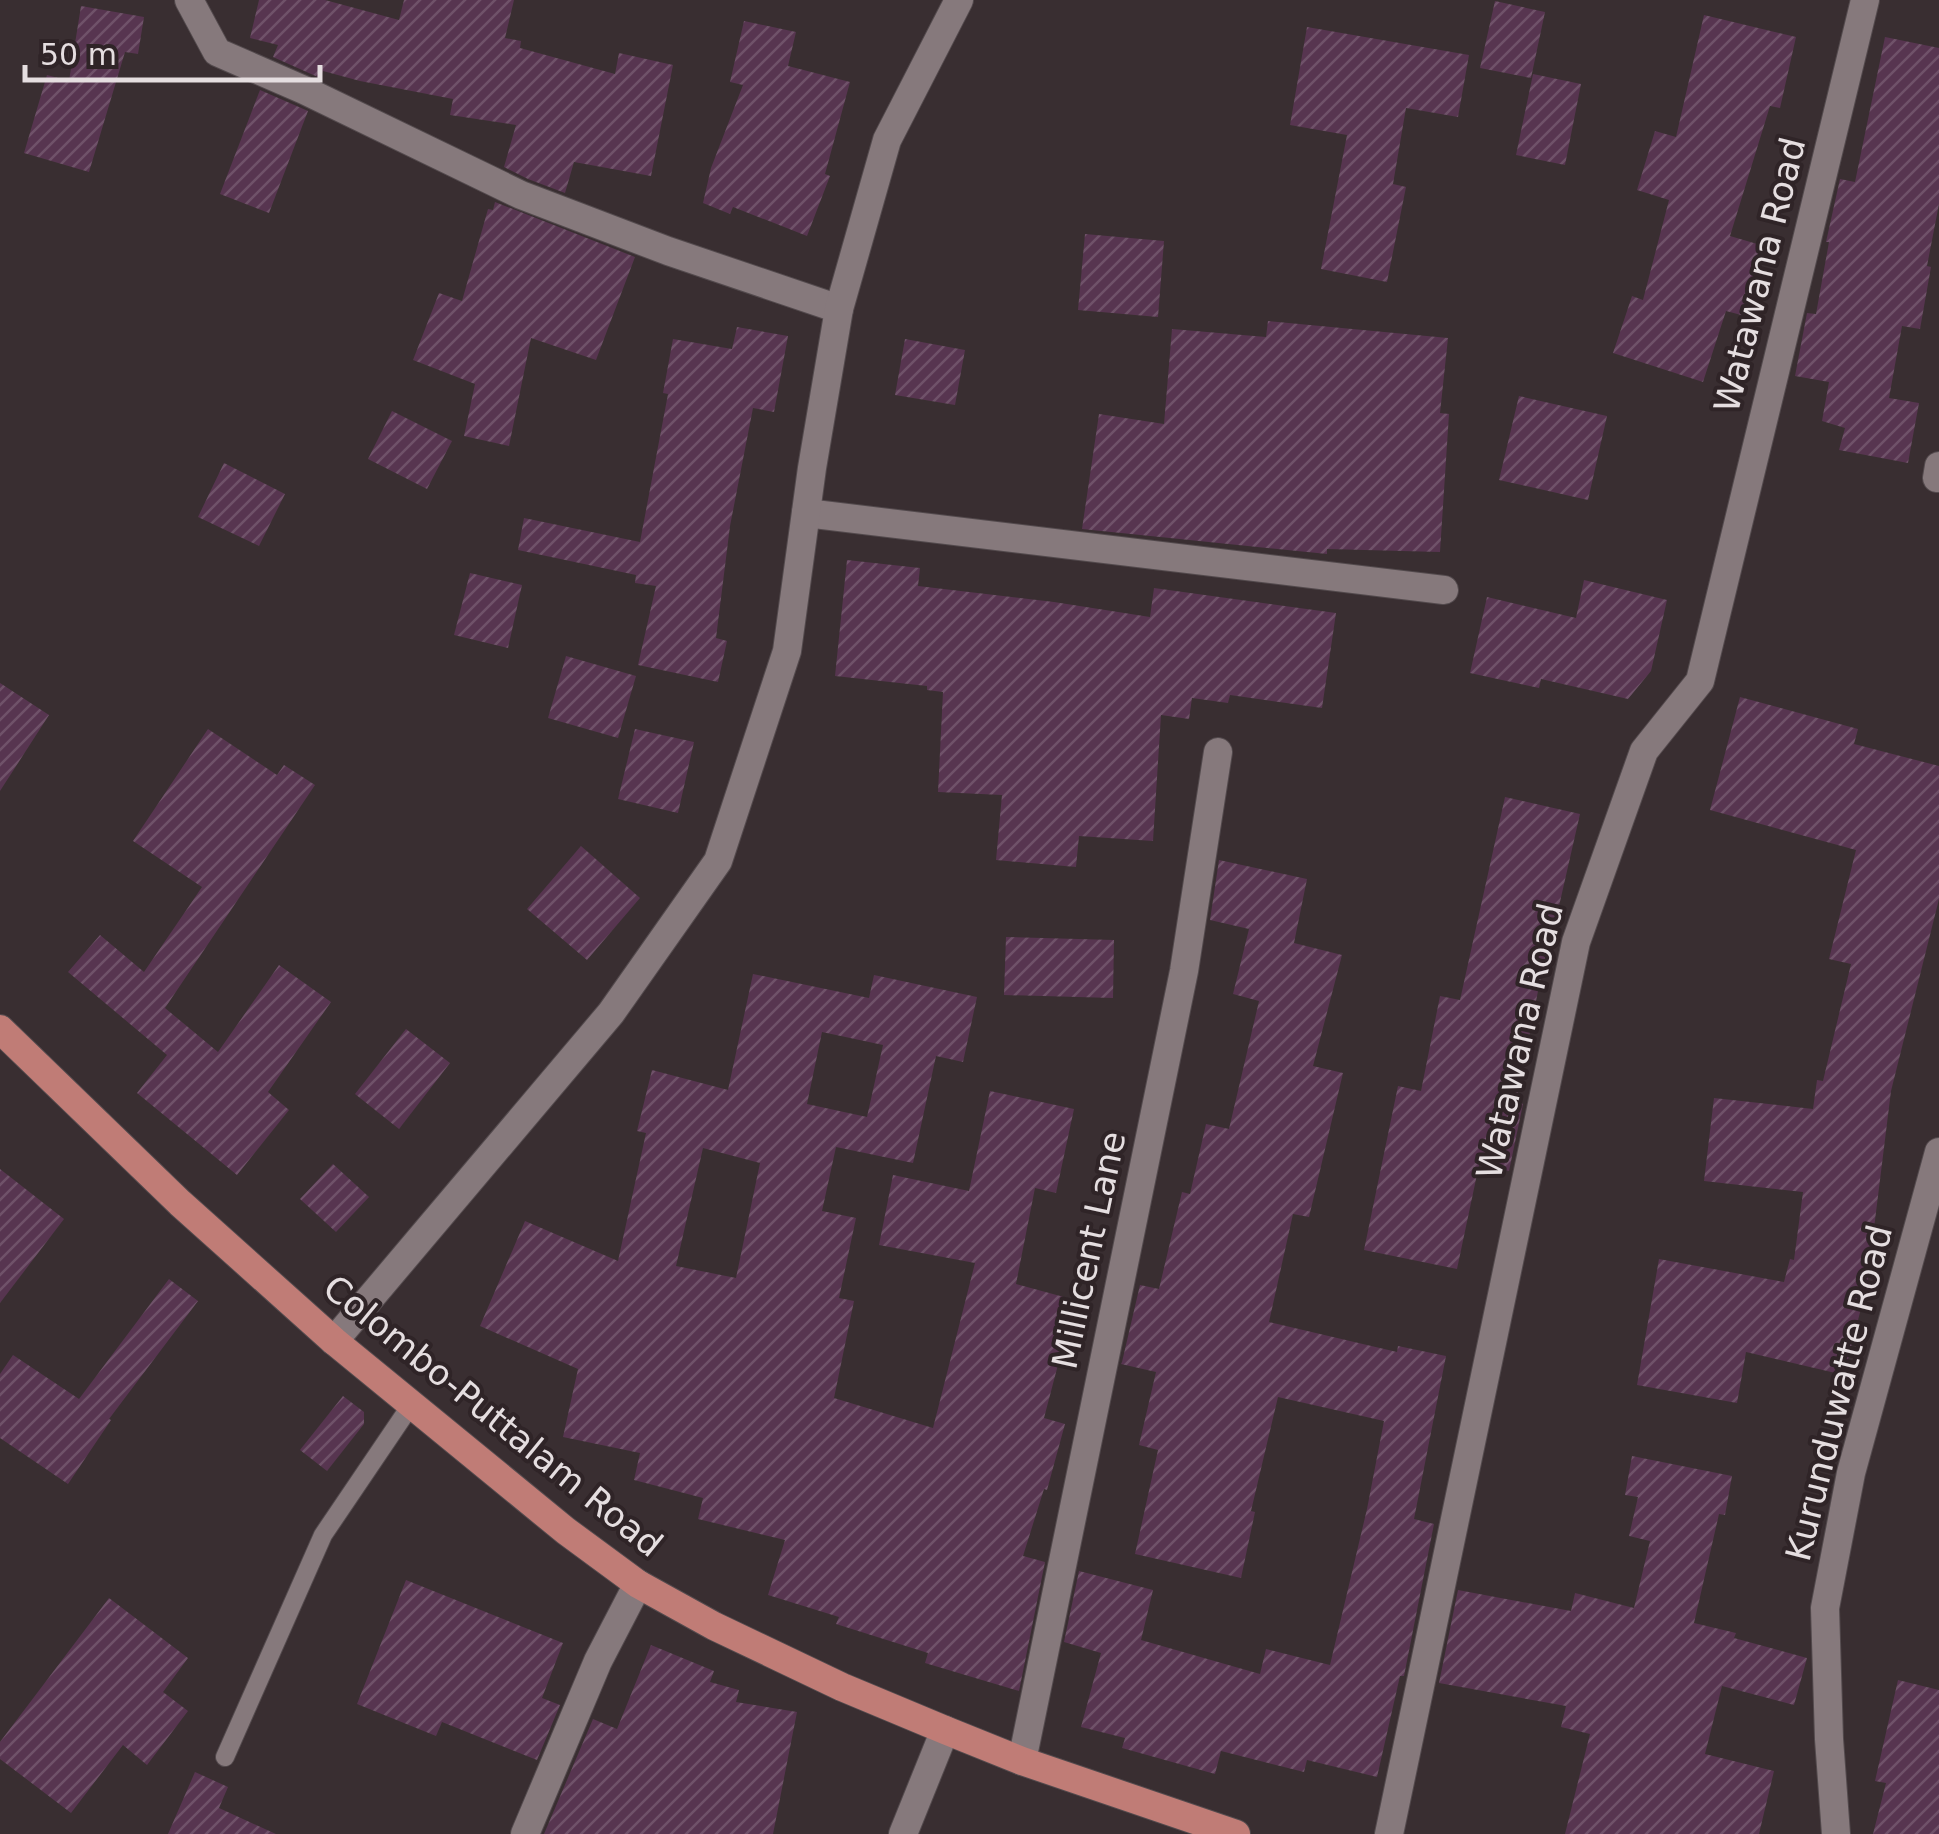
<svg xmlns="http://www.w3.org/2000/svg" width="1939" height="1834" font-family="'DejaVu Sans',sans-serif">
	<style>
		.building { fill: url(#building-hatch); fill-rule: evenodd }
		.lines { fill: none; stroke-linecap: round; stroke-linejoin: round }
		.service-casing { stroke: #534a4d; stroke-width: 20 }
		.minor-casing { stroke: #534a4d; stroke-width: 30 }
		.trunk-casing { stroke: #534a4d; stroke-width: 30 }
		.service { stroke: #86797c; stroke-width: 18 }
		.minor { stroke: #86797c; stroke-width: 28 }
		.trunk { stroke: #c07c76; stroke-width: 28 }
		.labels { text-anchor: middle; stroke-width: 8; stroke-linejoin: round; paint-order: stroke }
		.street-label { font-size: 35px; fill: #e5dee0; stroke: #2f2427 }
	</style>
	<defs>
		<pattern id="building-hatch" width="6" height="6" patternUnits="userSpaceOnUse" patternTransform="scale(2.5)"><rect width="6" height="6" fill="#573550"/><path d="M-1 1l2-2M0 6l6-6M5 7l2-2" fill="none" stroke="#6f5269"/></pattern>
	</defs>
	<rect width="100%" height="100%" fill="#392e31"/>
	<g class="building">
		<path d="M 259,0 L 325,0 L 399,20 L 404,0 L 514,0 L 505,38 L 521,41 L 520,48 L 615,74 L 619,53 L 673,65 L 651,176 L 574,162 L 565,193 L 528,179 L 504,167 L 516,125 L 450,115 L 453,99 L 360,81 L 323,71 L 320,78 L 273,57 L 278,45 L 250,38 Z"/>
		<path d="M 1495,1 L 1545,12 L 1531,78 L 1480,68 Z"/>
		<path d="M 81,6 L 144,17 L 138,54 L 125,52 L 89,172 L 24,153 L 47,75 L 69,81 Z"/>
		<path d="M 1704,15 L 1796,37 L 1780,108 L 1770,106 L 1730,236 L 1764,246 L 1745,316 L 1726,311 L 1703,382 L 1613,353 L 1632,296 L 1643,300 L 1669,200 L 1637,190 L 1655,131 L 1676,137 Z"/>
		<path d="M 744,21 L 796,32 L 788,66 L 850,82 L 825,174 L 830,176 L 807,236 L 733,207 L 730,214 L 703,203 L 711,168 L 743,85 L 730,82 Z"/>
		<path d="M 1307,27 L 1469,55 L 1458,117 L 1406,108 L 1393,184 L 1406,187 L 1387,282 L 1321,269 L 1347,135 L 1290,125 Z"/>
		<path d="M 1885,37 L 1939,48 L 1939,204 L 1927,266 L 1931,267 L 1920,329 L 1902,326 L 1889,398 L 1919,403 L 1908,463 L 1839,450 L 1845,428 L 1822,421 L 1829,382 L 1795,376 L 1807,313 L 1816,314 L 1829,242 L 1826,242 L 1840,179 L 1855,182 Z"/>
		<path d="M 1533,74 L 1581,84 L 1565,165 L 1516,155 Z"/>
		<path d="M 260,90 L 308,111 L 269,213 L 220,194 Z"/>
		<path d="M 495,202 L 635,257 L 596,360 L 531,338 L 509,446 L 464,436 L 475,384 L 413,360 L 439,293 L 462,301 L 488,209 L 493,210 Z"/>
		<path d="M 1085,234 L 1164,241 L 1158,317 L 1078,310 Z"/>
		<path d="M 1268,321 L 1448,338 L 1440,413 L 1449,414 L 1440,552 L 1327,549 L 1327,554 L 1082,529 L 1099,414 L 1164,424 L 1172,329 L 1266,337 Z"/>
		<path d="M 737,327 L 788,336 L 774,412 L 753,408 L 730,526 L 716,638 L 727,641 L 718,682 L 638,665 L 656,586 L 635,583 L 636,575 L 518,550 L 524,518 L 640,542 L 668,394 L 663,393 L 673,339 L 732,349 Z"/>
		<path d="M 905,339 L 965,350 L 955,405 L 895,395 Z"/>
		<path d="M 1519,396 L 1607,416 L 1588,500 L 1499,480 Z"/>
		<path d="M 392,411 L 452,441 L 427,489 L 368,459 Z"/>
		<path d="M 224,463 L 285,494 L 259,546 L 198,517 Z"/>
		<path d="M 847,560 L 920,568 L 918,586 L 1054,602 L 1150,617 L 1154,588 L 1336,613 L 1322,708 L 1230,695 L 1228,703 L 1192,698 L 1189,719 L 1161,715 L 1153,841 L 1079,836 L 1076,867 L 996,860 L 1002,795 L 938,792 L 943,692 L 927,690 L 927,686 L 835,676 Z"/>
		<path d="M 470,573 L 522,585 L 508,648 L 454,635 Z"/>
		<path d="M 1584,580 L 1667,600 L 1651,671 L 1628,699 L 1541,679 L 1539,688 L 1470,673 L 1487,597 L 1576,618 Z"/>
		<path d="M 566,656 L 636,676 L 618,738 L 548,718 Z"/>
		<path d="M 0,683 L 49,715 L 0,791 Z"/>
		<path d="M 1740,697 L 1858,729 L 1854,744 L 1939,766 L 1939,899 L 1891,1091 L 1867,1285 L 1844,1375 L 1746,1352 L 1737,1403 L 1637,1385 L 1659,1259 L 1784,1282 L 1790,1259 L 1794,1260 L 1803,1192 L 1704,1181 L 1714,1098 L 1813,1109 L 1817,1080 L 1823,1081 L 1851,964 L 1829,959 L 1856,850 L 1710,810 Z"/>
		<path d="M 208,729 L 277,775 L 284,765 L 315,785 L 165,1008 L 218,1052 L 279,965 L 331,1002 L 268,1092 L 289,1110 L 237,1175 L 137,1093 L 167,1055 L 68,972 L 100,935 L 144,972 L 202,887 L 133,841 Z"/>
		<path d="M 635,729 L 694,742 L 678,813 L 618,799 Z"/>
		<path d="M 1505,797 L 1580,814 L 1544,972 L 1542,971 L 1516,1102 L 1523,1104 L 1509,1171 L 1479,1165 L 1457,1269 L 1364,1250 L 1398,1086 L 1421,1091 L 1440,996 L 1460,1000 Z"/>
		<path d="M 581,846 L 640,898 L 587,960 L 527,909 Z"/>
		<path d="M 1219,860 L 1307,879 L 1294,943 L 1342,955 L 1313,1066 L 1343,1073 L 1309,1217 L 1293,1214 L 1269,1322 L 1397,1352 L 1398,1346 L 1446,1356 L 1414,1519 L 1434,1524 L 1404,1676 L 1400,1676 L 1377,1777 L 1307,1760 L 1304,1772 L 1221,1751 L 1215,1774 L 1122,1748 L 1125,1738 L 1081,1727 L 1101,1653 L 1064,1642 L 1079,1571 L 1153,1590 L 1141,1640 L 1260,1674 L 1266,1649 L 1330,1665 L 1367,1509 L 1384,1421 L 1278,1397 L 1251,1511 L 1255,1512 L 1241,1578 L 1135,1554 L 1158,1450 L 1139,1445 L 1156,1372 L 1121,1364 L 1122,1362 L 1140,1285 L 1159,1289 L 1182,1192 L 1190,1194 L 1206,1124 L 1229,1129 L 1259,1001 L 1233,994 L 1249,929 L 1210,920 Z"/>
		<path d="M 1006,937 L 1114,940 L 1113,998 L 1004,995 Z"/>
		<path d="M 753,974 L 869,998 L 874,975 L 977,997 L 963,1062 L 936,1056 L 913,1163 L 836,1147 L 822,1211 L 856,1218 L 839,1298 L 854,1301 L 834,1398 L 933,1428 L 975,1263 L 879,1245 L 893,1175 L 969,1191 L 990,1091 L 1074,1109 L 1056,1193 L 1035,1188 L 1016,1284 L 1075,1300 L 1044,1418 L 1065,1424 L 1047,1490 L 1044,1489 L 1023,1556 L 1045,1562 L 1019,1691 L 925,1663 L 928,1653 L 836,1624 L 839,1617 L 768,1595 L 785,1540 L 698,1519 L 703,1498 L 634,1480 L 640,1453 L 563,1437 L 578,1369 L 480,1326 L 525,1221 L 618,1261 L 646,1133 L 637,1131 L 652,1070 L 728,1090 ZM 822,1032 L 883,1045 L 867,1117 L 807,1104 ZM 703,1148 L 760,1163 L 736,1278 L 676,1266 Z"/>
		<path d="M 406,1029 L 450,1063 L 399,1129 L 355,1094 Z"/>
		<path d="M 333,1164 L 369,1197 L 336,1232 L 300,1199 Z"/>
		<path d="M 0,1169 L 64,1219 L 0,1303 Z"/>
		<path d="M 169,1279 L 198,1301 L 109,1419 L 111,1420 L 68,1484 L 0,1438 L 0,1374 L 13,1355 L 79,1399 Z"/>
		<path d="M 343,1396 L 364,1412 L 364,1424 L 327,1471 L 300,1450 Z"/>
		<path d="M 1632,1456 L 1732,1476 L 1725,1515 L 1719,1514 L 1694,1623 L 1736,1633 L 1734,1638 L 1807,1658 L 1794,1705 L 1722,1686 L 1705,1754 L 1774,1771 L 1759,1834 L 1565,1834 L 1590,1734 L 1561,1727 L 1566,1706 L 1439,1683 L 1458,1590 L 1571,1611 L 1575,1593 L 1634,1608 L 1650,1541 L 1629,1536 L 1638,1497 L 1625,1495 Z"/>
		<path d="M 406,1580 L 563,1643 L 542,1698 L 560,1705 L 537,1760 L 442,1722 L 436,1736 L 357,1704 Z"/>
		<path d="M 109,1598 L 188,1658 L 163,1692 L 188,1711 L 147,1765 L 123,1745 L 71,1813 L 0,1759 L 0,1742 Z"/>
		<path d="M 651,1645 L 714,1671 L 710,1682 L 739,1690 L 736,1702 L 797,1712 L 773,1834 L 544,1834 L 593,1719 L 617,1729 Z"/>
		<path d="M 1898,1680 L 1939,1690 L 1939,1834 L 1873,1834 L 1886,1783 L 1875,1781 Z"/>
		<path d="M 195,1772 L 228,1787 L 219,1808 L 276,1834 L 168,1834 Z"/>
	</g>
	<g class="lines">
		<g class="service-casing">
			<path id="service" d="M 225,1757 L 323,1535 L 411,1405"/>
		</g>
		<g class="minor-casing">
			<g id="minor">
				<path d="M 189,0 L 217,52 L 304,90 L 521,195 L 668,251 L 839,309"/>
				<path d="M 1939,466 L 1937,478 L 1939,478"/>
				<path d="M 806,513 L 1444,590"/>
				<path d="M 334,1341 L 611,1013 L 718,861 L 787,651 L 812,468 L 839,309 L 887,140 L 959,0"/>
				<path d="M 1022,1761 L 1184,971 L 1218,752"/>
				<path d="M 525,1834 L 598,1661 L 638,1584"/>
				<path d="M 903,1834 L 945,1730"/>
				<path d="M 1389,1834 L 1576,942 L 1644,751 L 1700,681 L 1865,0"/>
				<path d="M 1836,1834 L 1829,1739 L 1825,1608 L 1851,1473 L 1939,1152"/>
			</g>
		</g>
		<g class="trunk-casing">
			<path id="trunk" d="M 0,1029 L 180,1203 L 334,1341 L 566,1531 L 638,1584 L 714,1626 L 842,1687 L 945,1730 L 1022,1761 L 1236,1834"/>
		</g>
		<use href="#service" class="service"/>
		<use href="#minor" class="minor"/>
		<use href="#trunk" class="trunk"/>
	</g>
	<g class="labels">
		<g class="street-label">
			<text transform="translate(1760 275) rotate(-76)" y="12">Watawana Road</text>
			<text transform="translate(1520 1041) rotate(-77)" y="12">Watawana Road</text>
			<text transform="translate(1089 1250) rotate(-78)" y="12">Millicent Lane</text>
			<text transform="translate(1839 1393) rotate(-76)" y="12">Kurunduwatte Road</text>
			<text transform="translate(493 1416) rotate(39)" y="12">Colombo-Puttalam Road</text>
		</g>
	</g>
	<path d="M25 65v15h295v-15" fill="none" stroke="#e5dee0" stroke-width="5"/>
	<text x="40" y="65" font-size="30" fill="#e5dee0" stroke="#2f2427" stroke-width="8" paint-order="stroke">50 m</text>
</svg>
